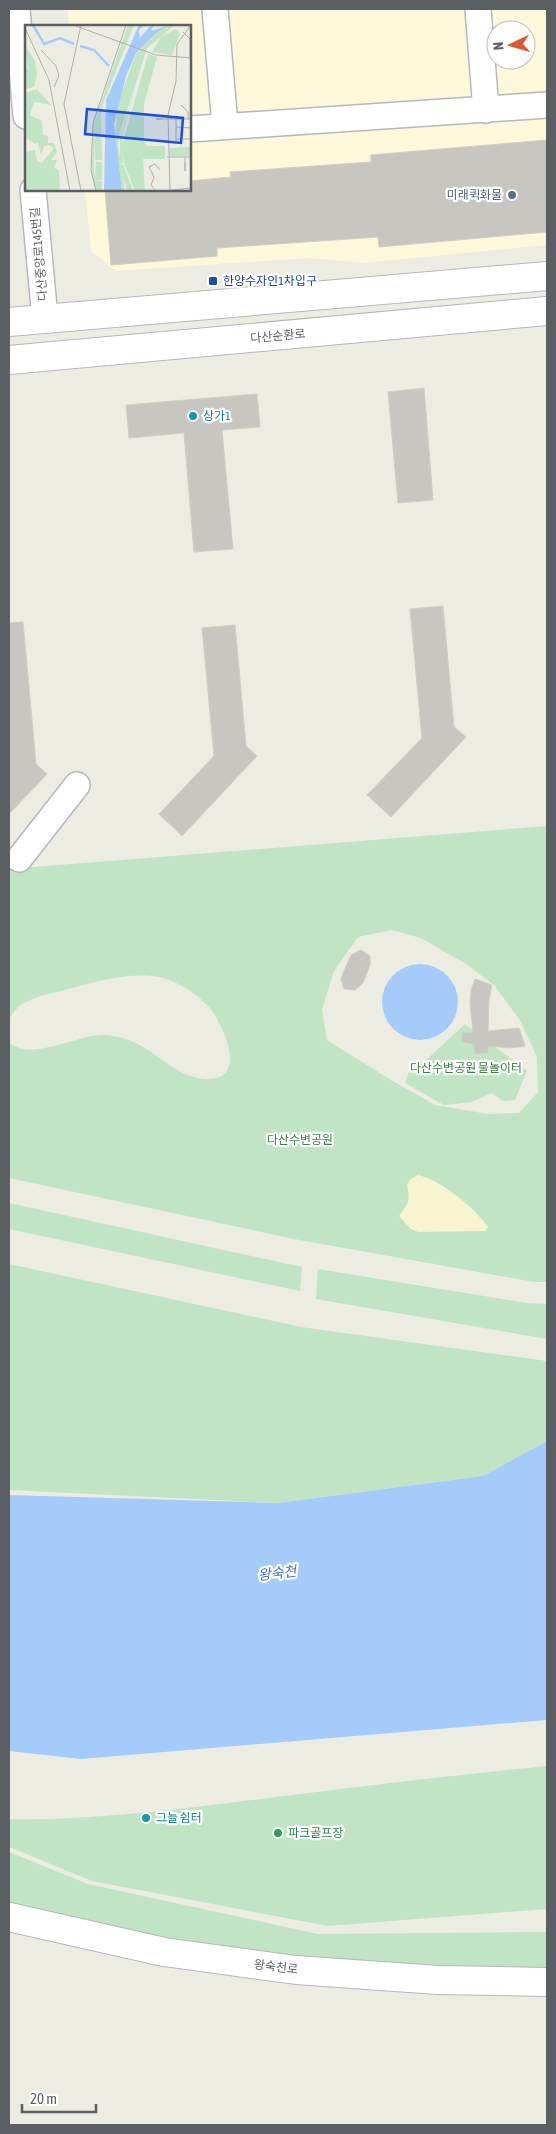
<svg xmlns="http://www.w3.org/2000/svg" width="556" height="2134" font-family="'Asap Condensed','Noto Sans KR',sans-serif">
	<style>
		.commercial { fill: #fcf8d9; fill-rule: evenodd }
		.green { fill: #c0e4c4; fill-rule: evenodd }
		.sand { fill: #f8f4d2 }
		.water { fill: #a5cbfb }
		.building { fill: #c8c6c0; stroke: #d1cec1 }
		.lines { fill: none; stroke-linecap: round; stroke-linejoin: round }
		.street-casing { stroke: #b5b8bd; stroke-width: 28 }
		.secondary-casing { stroke: #b6b8be; stroke-width: 30 }
		.street { stroke: #fff; stroke-width: 25 }
		.secondary { stroke: #fff; stroke-width: 28 }
		.service-dot { fill: #5c6f8a; stroke: #fff; stroke-width: 2 }
		.transit-dot { fill: #1a4fb4; stroke: #fff; stroke-width: 2 }
		.culture-dot { fill: #0f9aa8; stroke: #fff; stroke-width: 2 }
		.leisure-dot { fill: #2e9e5b; stroke: #fff; stroke-width: 2 }
		.labels { text-anchor: middle; stroke-width: 4.5; stroke-linejoin: round; paint-order: stroke }
		.service-label { font-size: 12px; fill: #4e5e75; stroke: #fff; text-anchor: end }
		.street-label { font-size: 12px; fill: #5b5e63; stroke: #fff }
		.transit-label { font-size: 12px; fill: #164399; stroke: #fff; text-anchor: start }
		.culture-label { font-size: 12px; fill: #0d838f; stroke: #fff; text-anchor: start }
		.park-label { font-size: 12px; fill: #398445; stroke: #fff }
		.leisure-label { font-size: 12px; fill: #27864d; stroke: #fff; text-anchor: start }
		.water-label { font-size: 14px; font-style: italic; fill: #4873bd; stroke: #fff }
		.inset-river { fill: none; stroke: #a5cbfb; stroke-width: 2.5 }
		.inset-road { fill: none; stroke: #afafac; stroke-width: 1 }
		.view { fill: #1d4ed8; fill-opacity: 0.15; stroke: #1d4ed8; stroke-width: 2.5 }
		.inset-edge { fill: none; stroke: #5b5e63; stroke-width: 2.5 }
	</style>
	<rect width="100%" height="100%" fill="#edece3"/>
	<path class="commercial" d="M 68,9 L 547,9 L 547,245 L 363,263 L 310,258 L 116,271 L 91,251 L 85,190 L 190,190 L 190,26 L 69,26 ZM 496,30 L 526,30 L 526,60 L 496,60 Z"/>
	<g class="green">
		<path d="M 547,826 L 547,1282 L 534,1282 L 294,1239 L 9,1178 L 9,1042 C 28,1062 76,1036 100,1035 C 105,1034 112,1036 118,1037 C 151,1042 172,1078 206,1079 C 250,1081 223,1022 207,1005 C 196,993 175,980 159,977 C 131,972 102,980 76,987 C 59,992 37,995 22,1004 C 17,1007 13,1014 9,1018 L 9,869 ZM 391,930 L 421,938 L 466,964 L 495,986 L 521,1022 L 537,1057 L 538,1092 L 519,1113 L 488,1114 L 435,1105 L 391,1080 L 327,1040 L 322,1010 L 334,971 L 358,937 Z"/>
		<path d="M 465,1024 L 527,1071 L 515,1100 L 502,1101 L 492,1093 L 472,1102 L 444,1105 L 405,1083 C 409,1072 410,1064 424,1062 Z"/>
		<path d="M 9,1203 L 302,1267 L 300,1291 L 9,1229 Z"/>
		<path d="M 9,1264 L 301,1327 L 547,1361 L 547,1441 L 483,1476 L 278,1503 L 9,1490 Z"/>
		<path d="M 318,1269 L 527,1303 L 547,1304 L 547,1339 L 316,1299 Z"/>
		<path d="M 547,1766 L 547,1909 L 328,1926 L 92,1881 L 9,1847 L 9,1819 C 93,1821 178,1809 261,1799 C 357,1787 452,1775 547,1766 Z"/>
		<path d="M 9,1852 L 88,1884 L 318,1934 L 547,1932 L 547,1974 L 342,1967 L 185,1949 L 9,1908 Z"/>
	</g>
	<path class="sand" d="M 418,1175 C 441,1180 474,1207 488,1227 L 485,1231 L 418,1232 L 411,1229 L 399,1216 C 402,1212 406,1207 408,1202 C 412,1188 399,1184 418,1175 Z"/>
	<g class="water">
		<circle cx="420" cy="1002" r="38"/>
		<path d="M 547,1441 L 547,1720 L 81,1759 L 9,1751 L 9,1495 L 278,1503 L 483,1476 Z"/>
	</g>
	<g class="building">
		<path d="M 547,140 L 547,232 L 379,247 L 378,237 L 217,248 L 217,256 L 111,265 L 105,190 L 190,190 L 190,181 L 231,177 L 230,172 L 371,162 L 371,155 Z"/>
		<path d="M 424,388 L 433,500 L 398,503 L 388,392 Z"/>
		<path d="M 257,394 L 260,427 L 222,430 L 233,549 L 194,552 L 184,433 L 129,438 L 126,405 Z"/>
		<path d="M 443,606 L 454,727 L 466,737 L 391,817 L 367,795 L 422,738 L 410,609 Z"/>
		<path d="M 23,622 L 36,764 L 47,774 L 9,814 L 9,623 Z"/>
		<path d="M 235,625 L 246,746 L 257,756 L 182,836 L 159,814 L 214,756 L 202,628 Z"/>
		<path d="M 361,950 L 370,956 L 370,965 L 363,983 L 355,990 L 344,989 L 341,979 L 344,971 L 351,955 Z"/>
		<path d="M 475,979 L 492,985 L 489,1000 L 488,1031 L 519,1028 L 525,1046 L 510,1048 L 488,1046 L 488,1053 L 475,1054 L 474,1044 L 462,1042 L 462,1033 L 473,1032 L 470,1003 L 471,990 Z"/>
	</g>
	<g class="lines">
		<g class="street-casing">
			<g id="street">
				<path d="M 17,9 L 26,116"/>
				<path d="M 215,9 L 225,125"/>
				<path d="M 478,9 L 486,110"/>
				<path d="M 190,129 L 547,105"/>
				<path d="M 33,190 L 45,318"/>
				<path d="M 19,859 L 77,785"/>
			</g>
		</g>
		<g class="secondary-casing">
			<g id="secondary">
				<path d="M 9,322 L 547,276"/>
				<path d="M 9,360 L 547,311"/>
				<path d="M 9,1917 L 164,1952 L 296,1970 L 438,1980 L 547,1982"/>
			</g>
		</g>
		<use href="#street" class="street"/>
		<use href="#secondary" class="secondary"/>
	</g>
	<circle class="service-dot" cx="512" cy="195" r="5"/>
	<rect class="transit-dot" x="208" y="276" width="10" height="10" rx="2.5"/>
	<g class="culture-dot">
		<circle cx="193" cy="416" r="5"/>
		<circle cx="146" cy="1818" r="5"/>
	</g>
	<circle class="leisure-dot" cx="278" cy="1833" r="5"/>
	<g class="labels">
		<g class="service-label">
			<text x="502" y="199">미래퀵화물</text>
		</g>
		<g class="street-label">
			<text transform="translate(39 254) rotate(-95)" y="4">다산중앙로145번길</text>
			<text transform="translate(278 336) rotate(-5)" y="4">다산순환로</text>
			<text transform="translate(276 1967) rotate(7)" y="4">왕숙천로</text>
		</g>
		<g class="transit-label">
			<text x="223" y="285">한양수자인1차입구</text>
		</g>
		<g class="culture-label">
			<text x="203" y="420">상가1</text>
			<text x="156" y="1822">그늘 쉼터</text>
		</g>
		<g class="park-label">
			<text x="466" y="1072">다산수변공원 물놀이터</text>
			<text x="300" y="1144">다산수변공원</text>
		</g>
		<g class="leisure-label">
			<text x="288" y="1837">파크골프장</text>
		</g>
		<g class="water-label">
			<text transform="translate(277 1573) rotate(-7)" y="5">왕숙천</text>
		</g>
	</g>
	<g transform="translate(25 25)">
		<rect width="166" height="166" fill="#edece3"/>
		<path d="M 103,0 L 109,0 L 76,84 L 77,135 L 70,135 L 69,106 L 69,145 L 70,154 L 71,137 L 77,137 L 77,155 L 71,156 L 77,156 L 77,166 L 71,166 L 67,151 L 68,100 ZM 147,0 L 150,0 L 122,23 L 97,101 L 93,119 L 100,166 L 97,166 L 90,109 L 93,78 L 111,29 L 131,8 ZM 151,4 L 155,8 L 147,30 L 127,27 L 136,12 ZM 0,20 L 10,36 L 12,49 L 9,62 L 0,64 L 0,44 L 3,44 ZM 123,29 L 132,32 L 119,79 L 119,117 L 123,121 L 140,121 L 140,134 L 118,134 L 120,166 L 110,166 L 99,138 L 97,120 ZM 112,57 L 97,111 L 98,138 L 95,138 L 95,113 ZM 12,64 L 26,80 L 9,77 L 5,90 L 17,96 L 18,110 L 23,111 L 23,118 L 29,118 L 32,127 L 26,135 L 32,135 L 29,142 L 34,146 L 35,166 L 0,166 L 0,127 L 10,125 L 12,136 L 17,138 L 29,123 L 25,120 L 19,121 L 16,130 L 13,117 L 10,119 L 0,112 L 0,68 ZM 166,122 L 166,131 L 145,131 L 145,123 ZM 95,139 L 98,139 L 108,166 L 102,166 Z" fill="#c0e4c4"/>
		<path d="M 114,0 L 119,0 L 114,5 L 115,13 L 126,0 L 129,0 L 126,6 L 145,0 L 131,8 L 111,28 L 101,51 L 89,99 L 97,166 L 79,166 L 81,75 Z" fill="#a5cbfb"/>
		<path class="inset-river" d="M 8,0 L 19,19 L 35,13 L 49,19M 55,21 L 69,25 L 84,41"/>
		<path class="inset-road" d="M 48,0 L 131,30 L 167,33M 0,3 L 24,55 L 45,166M 158,7 L 165,14 L 165,33M 16,25 L 31,41 L 34,51 L 29,62M 156,80 L 163,87 L 163,94M 137,94 L 131,94 L 167,94M 151,102 L 167,103M 151,114 L 167,114M 151,117 L 151,94M 142,132 L 167,132M 160,132 L 160,146 L 160,138M 56,166 L 39,79 L 56,0M 71,166 L 66,145 L 68,98 L 101,0M 131,166 L 126,160 L 129,152 L 124,142 L 130,139 L 135,145M 138,166 L 167,163M 145,166 L 143,90 L 151,56 L 152,19 L 166,0"/>
		<path class="view" d="M 62,84 L 158,93 L 156,118 L 60,109 Z"/>
		<rect width="166" height="166" class="inset-edge"/>
	</g>
	<rect width="556" height="2134" fill="none" stroke="#5b5e63" stroke-width="20"/>
	<g transform="translate(511 45) rotate(265)"><circle r="24" fill="#ffffff" stroke="#bdbfc1"/>
	<path d="M0-4L9 19L0 12L-9 19Z" fill="#e15735"/>
	<text y="-8" font-size="14" font-weight="bold" text-anchor="middle" fill="#5b5e63">N</text>
	</g>
	<path d="M22 2104v8h74v-8" fill="none" stroke="#5b5e63" stroke-width="2.5"/>
	<text x="30" y="2104" font-size="15" fill="#5b5e63" stroke="#ffffff" stroke-width="4" paint-order="stroke">20 m</text>
</svg>
